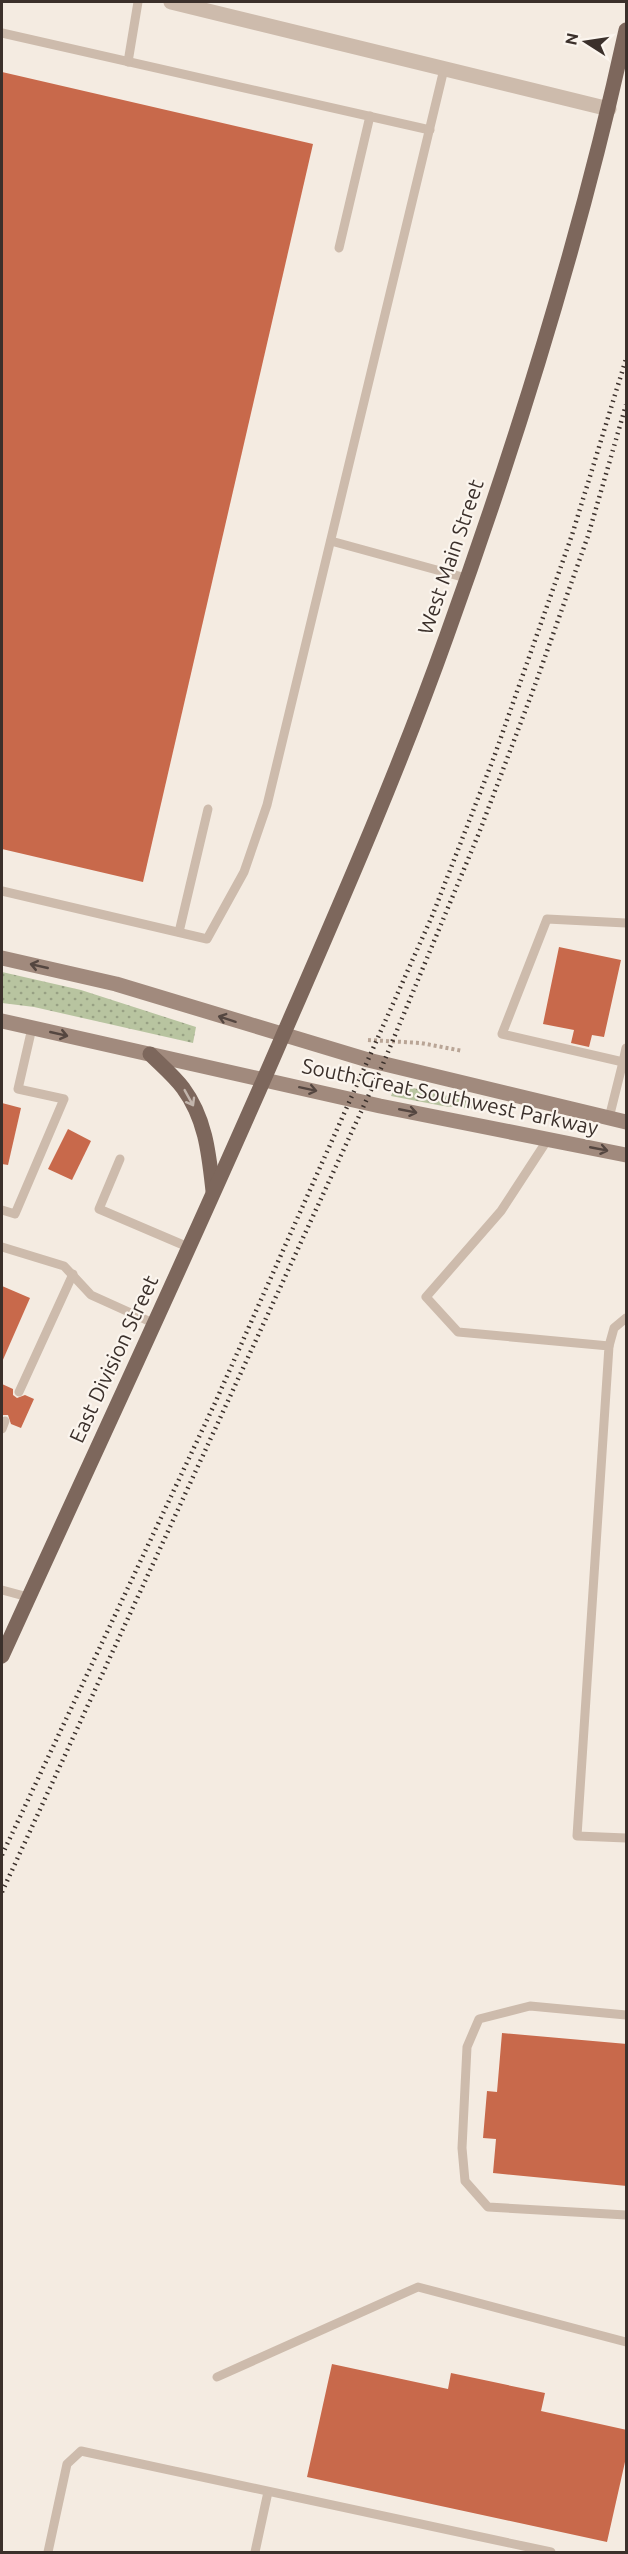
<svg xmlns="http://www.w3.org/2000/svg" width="628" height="2554" font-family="Ubuntu,sans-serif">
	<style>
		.grass { fill: url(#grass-dots) }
		.building { fill: #c8694b }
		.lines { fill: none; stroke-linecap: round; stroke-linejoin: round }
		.path { stroke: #b9a596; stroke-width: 4; stroke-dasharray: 3 3; stroke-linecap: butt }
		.service { stroke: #cdbbac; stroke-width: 9 }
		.minor { stroke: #cdbbac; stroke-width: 15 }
		.secondary { stroke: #a18a7d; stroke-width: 15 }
		.primary { stroke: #7d675c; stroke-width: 15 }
		.rail { stroke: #3b302b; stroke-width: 4.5; stroke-dasharray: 1.5 4.5; stroke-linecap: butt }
		.oneway { stroke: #544640 }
		.oneway2 { stroke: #c2b5ac }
		.labels { text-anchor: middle; stroke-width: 4.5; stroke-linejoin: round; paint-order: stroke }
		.street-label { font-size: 21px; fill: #3b302b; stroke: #fbf5ee }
	</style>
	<defs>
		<pattern id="grass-dots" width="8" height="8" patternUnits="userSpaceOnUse" patternTransform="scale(1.5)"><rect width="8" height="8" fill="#b8c4a0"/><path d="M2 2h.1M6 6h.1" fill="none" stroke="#97a083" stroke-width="1.8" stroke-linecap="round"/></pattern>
	</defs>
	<rect width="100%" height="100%" fill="#f4ebe1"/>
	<g class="grass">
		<path d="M 2,972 L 81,990 L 196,1027 L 193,1043 L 34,1007 L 2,1003 Z"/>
		<path d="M 396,1084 L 478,1103 L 477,1109 L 443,1106 L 391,1096 Z"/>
	</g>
	<g class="building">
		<path d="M 2,72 L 313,144 L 143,882 L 2,849 Z"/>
		<path d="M 559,947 L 621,960 L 604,1037 L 592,1035 L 589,1047 L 571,1043 L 574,1030 L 543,1024 Z"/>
		<path d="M 2,1103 L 21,1108 L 8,1165 L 2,1164 Z"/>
		<path d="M 68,1129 L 91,1141 L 72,1180 L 48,1169 Z"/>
		<path d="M 2,1286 L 30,1298 L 2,1362 Z"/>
		<path d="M 2,1384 L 13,1389 L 13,1395 L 17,1398 L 25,1395 L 34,1399 L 21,1428 L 11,1424 L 8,1415 L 2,1415 Z"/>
		<path d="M 502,2033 L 627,2044 L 627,2186 L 493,2173 L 496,2139 L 483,2138 L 487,2091 L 497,2092 Z"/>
		<path d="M 332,2364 L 448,2389 L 451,2373 L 545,2393 L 541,2411 L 627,2430 L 627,2453 L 607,2542 L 307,2477 Z"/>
	</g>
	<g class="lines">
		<path class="path" d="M 368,1040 L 421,1043 L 463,1051"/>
		<g class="service">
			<path d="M 2,33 L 430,130"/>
			<path d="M 128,62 L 138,2"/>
			<path d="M 339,248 L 370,116"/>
			<path d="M 331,541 L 466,578"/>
			<path d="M 2,891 L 207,939 L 244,872 L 267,805 L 444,69"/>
			<path d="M 179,932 L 208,809"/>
			<path d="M 626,1048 L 623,1062 L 626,1063"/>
			<path d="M 609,1118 L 623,1062 L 502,1034 L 547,919 L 626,923"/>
			<path d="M 548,1139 L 501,1211 L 426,1297 L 458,1332 L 609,1346 L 577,1836 L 626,1838"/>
			<path d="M 120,1159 L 99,1209 L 188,1247"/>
			<path d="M 2,1210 L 15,1214 L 64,1099 L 18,1089 L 32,1028"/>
			<path d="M 2,1247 L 64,1266 L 91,1295 L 153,1323"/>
			<path d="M 609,1346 L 614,1328 L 626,1318"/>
			<path d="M 19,1392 L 73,1274"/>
			<path d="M 2,1429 L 5,1421"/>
			<path d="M 2,1590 L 28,1597"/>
			<path d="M 626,2015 L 530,2006 L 479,2019 L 467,2047 L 462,2148 L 465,2181 L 488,2207 L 626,2215"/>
			<path d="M 217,2377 L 418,2287 L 626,2342"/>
			<path d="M 48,2552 L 67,2464 L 81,2451 L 551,2552"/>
			<path d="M 255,2552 L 268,2492"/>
		</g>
		<path class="minor" d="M 171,2 L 609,109"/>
		<g class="secondary">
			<path d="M 2,958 L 116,984 L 368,1060 L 626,1122"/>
			<path d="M 2,1021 L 380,1106 L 626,1155"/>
		</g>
		<g class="primary">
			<path d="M 150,1054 C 161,1065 174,1076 183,1088 C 206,1119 209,1155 213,1191"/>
			<path d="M 2,1656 C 96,1449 194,1242 284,1033 C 341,902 399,770 447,635 C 518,438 581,236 626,30"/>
		</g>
		<g class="rail">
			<path d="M 2,1855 L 215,1403 L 433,914 L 494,757 L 572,535 L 626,359"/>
			<path d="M 2,1892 L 383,1064 L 479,833 L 535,685 L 588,536 L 626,405"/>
		</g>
	</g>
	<defs><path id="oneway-shaft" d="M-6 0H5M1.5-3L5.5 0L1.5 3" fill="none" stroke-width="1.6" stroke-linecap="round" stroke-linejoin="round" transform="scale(1.5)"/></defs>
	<g class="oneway">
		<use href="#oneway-shaft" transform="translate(39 966) rotate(-167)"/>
		<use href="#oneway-shaft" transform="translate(227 1019) rotate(-162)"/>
		<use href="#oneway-shaft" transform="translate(59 1034) rotate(13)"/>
		<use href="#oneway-shaft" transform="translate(308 1089) rotate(12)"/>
		<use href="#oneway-shaft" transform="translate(408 1111) rotate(11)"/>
		<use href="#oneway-shaft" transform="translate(599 1149) rotate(11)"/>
	</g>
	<use class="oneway2" href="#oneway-shaft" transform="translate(189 1098) rotate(61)"/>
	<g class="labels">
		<g class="street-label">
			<text transform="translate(451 557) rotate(-71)" y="7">West Main Street</text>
			<text transform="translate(450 1097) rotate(12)" y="7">South Great Southwest Parkway</text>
			<text transform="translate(114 1359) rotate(-65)" y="7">East Division Street</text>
		</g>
	</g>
	<rect width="628" height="2554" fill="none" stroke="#3b302b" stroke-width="6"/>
	<g transform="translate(586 42) rotate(282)" stroke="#fbf5ee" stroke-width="4.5" paint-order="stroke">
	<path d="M0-4.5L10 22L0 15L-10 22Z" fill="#3b302b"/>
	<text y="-9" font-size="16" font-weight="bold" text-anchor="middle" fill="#3b302b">N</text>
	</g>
</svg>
